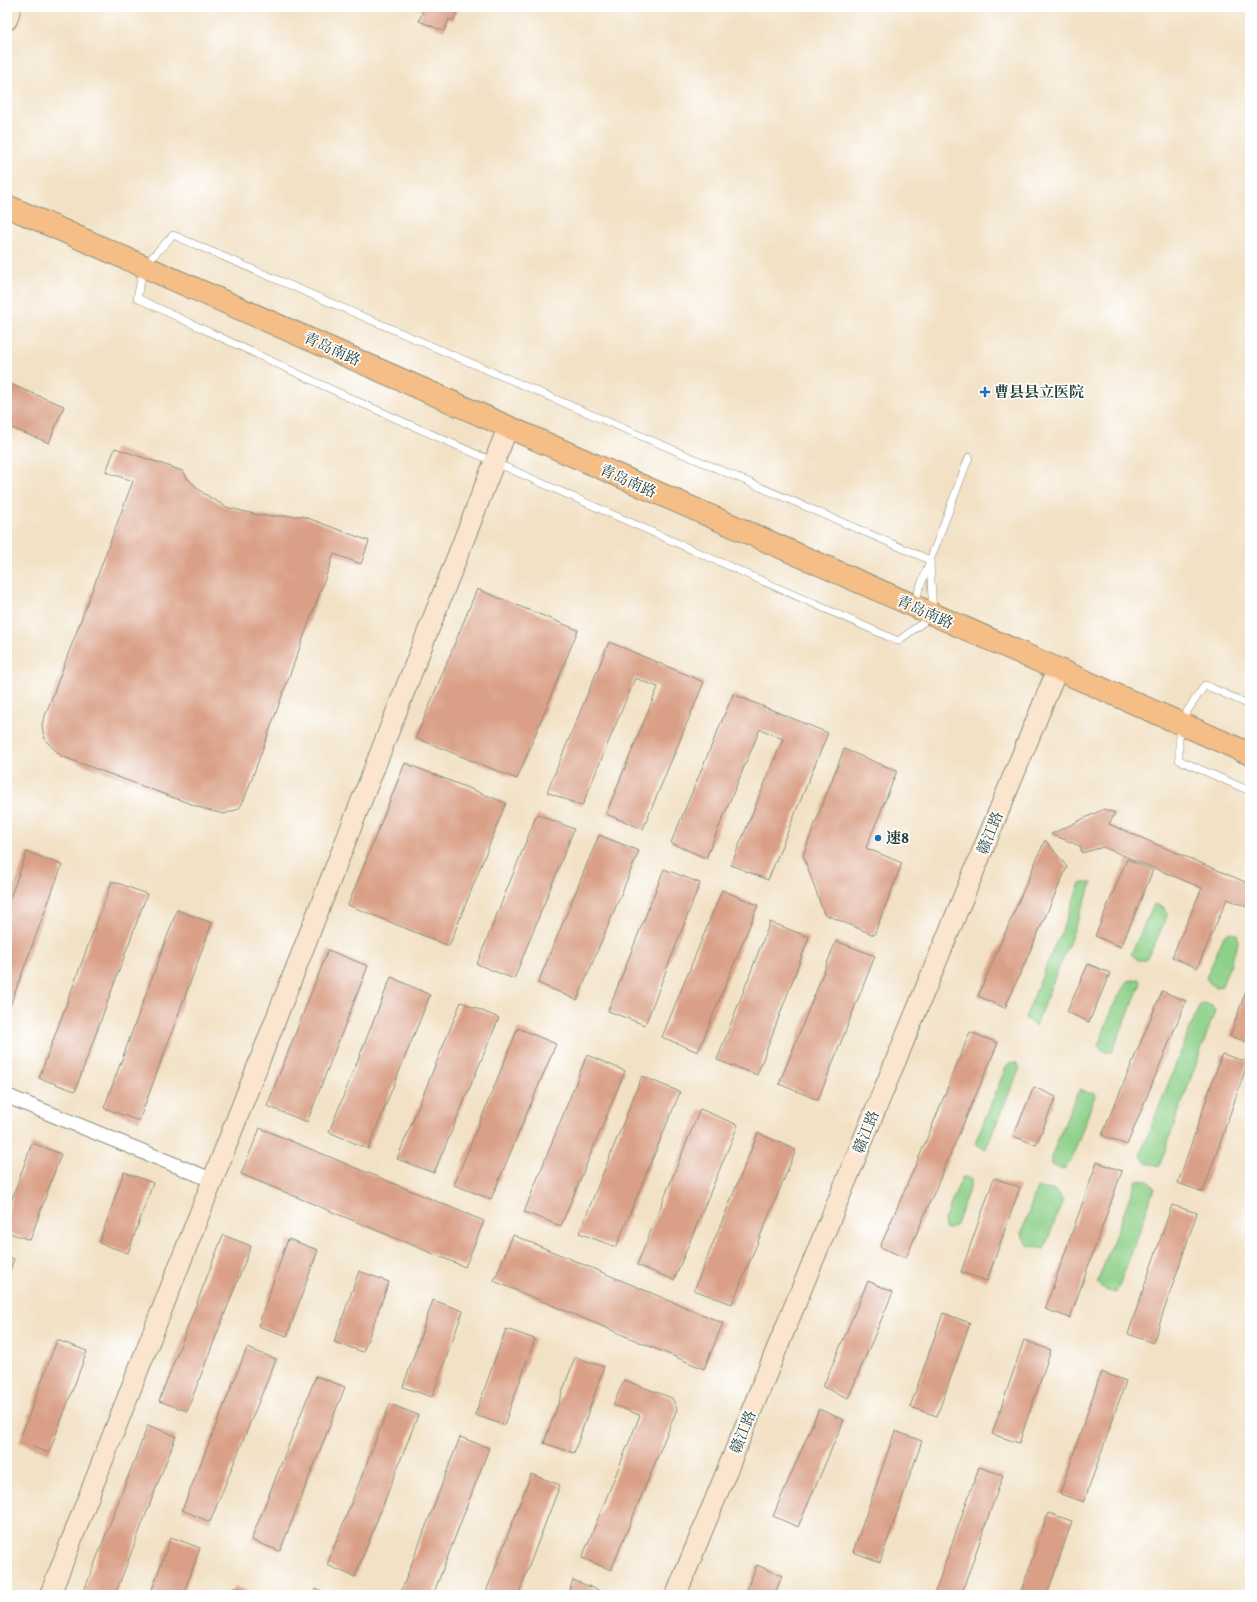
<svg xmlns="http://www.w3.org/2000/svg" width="1257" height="1602" font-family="Vollkorn,'Noto Serif SC',serif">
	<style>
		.green { fill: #8dd088; stroke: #56865e }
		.building { fill: #daa087 }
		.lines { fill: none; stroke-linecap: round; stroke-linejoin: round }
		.lane-casing { stroke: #888f7c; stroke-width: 8 }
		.street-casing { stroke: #888f7c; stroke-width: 16 }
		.secondary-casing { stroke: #888f7c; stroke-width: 22 }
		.primary-casing { stroke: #888f7c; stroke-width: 24 }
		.lane { stroke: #fff; stroke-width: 7 }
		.street { stroke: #fff; stroke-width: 14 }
		.secondary { stroke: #fbe5cf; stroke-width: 20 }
		.primary { stroke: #f6be87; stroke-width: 22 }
		.poi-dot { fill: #1f6fb2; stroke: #fff; stroke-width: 1.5 }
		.labels { text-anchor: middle; stroke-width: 3.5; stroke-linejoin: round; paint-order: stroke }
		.street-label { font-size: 15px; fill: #1f3d34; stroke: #fff }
		.poi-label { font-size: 15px; font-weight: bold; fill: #1f3d34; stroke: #fff; text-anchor: start }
	</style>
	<rect width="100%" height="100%" fill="#fff"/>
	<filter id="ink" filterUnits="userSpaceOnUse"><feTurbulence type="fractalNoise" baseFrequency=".025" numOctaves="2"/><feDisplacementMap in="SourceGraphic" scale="8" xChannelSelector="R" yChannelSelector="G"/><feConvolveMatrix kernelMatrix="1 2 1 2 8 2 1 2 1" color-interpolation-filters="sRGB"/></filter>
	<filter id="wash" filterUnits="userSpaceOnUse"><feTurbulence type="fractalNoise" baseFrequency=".012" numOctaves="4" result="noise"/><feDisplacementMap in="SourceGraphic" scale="16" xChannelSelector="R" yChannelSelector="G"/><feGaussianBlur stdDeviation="0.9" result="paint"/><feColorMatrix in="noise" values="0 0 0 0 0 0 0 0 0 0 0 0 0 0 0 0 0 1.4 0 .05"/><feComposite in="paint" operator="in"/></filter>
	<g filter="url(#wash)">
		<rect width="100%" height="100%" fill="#f2e1c5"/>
		<g class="green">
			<path d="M 1080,883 L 1092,883 L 1069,943 L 1035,1026 L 1025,1018 L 1056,942 L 1059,938 Z"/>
			<path d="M 1154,904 L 1163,907 L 1168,913 L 1154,946 L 1145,960 L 1138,960 L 1131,954 Z"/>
			<path d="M 1230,932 L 1237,934 L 1238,943 L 1222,986 L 1216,987 L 1211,984 L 1206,978 L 1224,936 Z"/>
			<path d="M 1139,979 L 1141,983 L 1112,1052 L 1105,1052 L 1098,1046 L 1115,1002 L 1127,981 Z"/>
			<path d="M 1204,1003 L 1212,1006 L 1215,1011 L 1159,1167 L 1147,1163 L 1140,1155 L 1199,1006 Z"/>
			<path d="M 1016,1062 L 1020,1068 L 985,1150 L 975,1143 L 1006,1067 L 1009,1063 Z"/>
			<path d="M 1081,1089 L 1088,1093 L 1096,1093 L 1070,1163 L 1063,1170 L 1051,1165 L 1051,1157 L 1076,1095 Z"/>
			<path d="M 962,1177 L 971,1178 L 971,1184 L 956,1225 L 949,1229 L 945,1228 L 944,1221 Z"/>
			<path d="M 1136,1180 L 1148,1181 L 1154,1188 L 1138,1236 L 1116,1293 L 1105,1290 L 1097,1283 Z"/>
			<path d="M 1037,1188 L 1054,1190 L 1063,1200 L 1044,1249 L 1028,1245 L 1021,1234 Z"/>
		</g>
		<g id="blocks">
			<g class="building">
				<path d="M 419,7 L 459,7 L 453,21 L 449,19 L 444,31 L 419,21 L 423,11 L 418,8 Z"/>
				<path d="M 7,383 L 64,406 L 49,443 L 7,426 Z"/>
				<path d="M 115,448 L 183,471 L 188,479 L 203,493 L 226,507 L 262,516 L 302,516 L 369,541 L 361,564 L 334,554 L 244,800 L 239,809 L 224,814 L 207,810 L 61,756 L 46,741 L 43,732 L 42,724 L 133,481 L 106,472 Z"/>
				<path d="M 477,589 L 578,630 L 517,779 L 416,738 Z"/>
				<path d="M 609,642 L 704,682 L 643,829 L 606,814 L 658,687 L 635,678 L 582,806 L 547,792 Z"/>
				<path d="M 733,694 L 828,733 L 768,880 L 731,865 L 783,739 L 760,729 L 706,858 L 671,843 Z"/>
				<path d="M 844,749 L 897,771 L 866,848 L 902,863 L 874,935 L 824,914 L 803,855 Z"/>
				<path d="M 405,763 L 506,803 L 449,946 L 348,905 Z"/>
				<path d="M 1104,809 L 1115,813 L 1109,824 L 1250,884 L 1250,908 L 1227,899 L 1197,968 L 1172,957 L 1202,888 L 1103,847 L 1082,853 L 1080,846 L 1051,834 Z"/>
				<path d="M 537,814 L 574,829 L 514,979 L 477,964 Z"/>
				<path d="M 599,835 L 639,851 L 577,1000 L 538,983 Z"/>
				<path d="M 1045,840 L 1067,867 L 1005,1008 L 978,996 Z"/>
				<path d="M 27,852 L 62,865 L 7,1014 L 7,906 Z"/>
				<path d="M 1127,859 L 1153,870 L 1121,947 L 1095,936 Z"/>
				<path d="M 664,869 L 700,883 L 645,1025 L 608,1011 Z"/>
				<path d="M 112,881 L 147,894 L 75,1091 L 39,1078 Z"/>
				<path d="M 722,890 L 758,905 L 698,1052 L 662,1037 Z"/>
				<path d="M 177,910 L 212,923 L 139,1121 L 104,1108 Z"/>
				<path d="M 770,922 L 809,937 L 757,1075 L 717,1060 Z"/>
				<path d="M 836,941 L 875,956 L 818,1100 L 779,1084 Z"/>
				<path d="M 328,950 L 368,966 L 307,1122 L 267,1106 Z"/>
				<path d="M 1088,964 L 1110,973 L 1089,1022 L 1067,1012 Z"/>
				<path d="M 391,977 L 430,995 L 368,1149 L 329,1132 Z"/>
				<path d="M 1250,979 L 1250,1043 L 1230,1036 Z"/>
				<path d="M 1162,991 L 1186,1001 L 1127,1145 L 1102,1135 Z"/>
				<path d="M 461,1002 L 499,1018 L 434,1173 L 397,1159 Z"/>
				<path d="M 518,1028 L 556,1044 L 491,1199 L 454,1185 Z"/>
				<path d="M 970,1032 L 998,1043 L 906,1258 L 880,1247 L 926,1141 Z"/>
				<path d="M 1222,1054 L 1248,1062 L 1203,1192 L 1178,1183 Z"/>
				<path d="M 587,1055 L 625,1071 L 561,1226 L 524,1212 Z"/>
				<path d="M 642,1076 L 680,1092 L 616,1247 L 579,1233 Z"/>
				<path d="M 1034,1087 L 1056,1097 L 1036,1145 L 1013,1136 Z"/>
				<path d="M 700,1109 L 738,1125 L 674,1280 L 637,1265 Z"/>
				<path d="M 260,1128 L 484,1221 L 465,1267 L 241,1174 Z"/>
				<path d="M 758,1133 L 796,1150 L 732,1304 L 694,1290 Z"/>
				<path d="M 32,1143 L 61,1154 L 30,1240 L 7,1232 L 7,1213 Z"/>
				<path d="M 1097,1162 L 1122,1171 L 1070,1318 L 1045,1309 Z"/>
				<path d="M 124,1172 L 153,1183 L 128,1253 L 99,1243 Z"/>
				<path d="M 994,1178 L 1020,1187 L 987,1281 L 961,1272 Z"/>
				<path d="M 1172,1205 L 1197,1213 L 1153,1343 L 1128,1334 Z"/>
				<path d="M 223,1235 L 251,1246 L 187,1411 L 159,1401 Z"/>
				<path d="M 513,1235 L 723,1323 L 704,1369 L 494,1281 Z"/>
				<path d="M 288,1239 L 318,1250 L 287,1336 L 258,1326 Z"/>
				<path d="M 7,1256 L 14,1259 L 7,1279 Z"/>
				<path d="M 359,1271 L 389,1282 L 363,1352 L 334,1342 Z"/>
				<path d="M 868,1281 L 893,1292 L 848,1398 L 823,1387 Z"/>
				<path d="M 433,1300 L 463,1311 L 432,1397 L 403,1387 Z"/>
				<path d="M 943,1313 L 970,1323 L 937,1416 L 910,1407 Z"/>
				<path d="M 506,1329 L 535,1339 L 504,1425 L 475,1415 Z"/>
				<path d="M 57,1340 L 87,1351 L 49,1453 L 19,1442 Z"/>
				<path d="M 1024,1340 L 1051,1350 L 1019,1443 L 992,1434 Z"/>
				<path d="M 247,1348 L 276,1359 L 210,1522 L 182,1510 Z"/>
				<path d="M 575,1357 L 604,1367 L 574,1453 L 544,1443 Z"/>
				<path d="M 1101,1372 L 1126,1381 L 1084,1502 L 1060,1494 Z"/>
				<path d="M 316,1376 L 345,1387 L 280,1551 L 251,1540 Z"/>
				<path d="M 624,1380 L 672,1398 L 677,1409 L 611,1570 L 582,1558 L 640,1415 L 613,1405 Z"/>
				<path d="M 390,1404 L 418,1415 L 355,1577 L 327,1565 Z"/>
				<path d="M 819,1409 L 844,1420 L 798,1527 L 773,1516 Z"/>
				<path d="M 148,1425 L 176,1436 L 115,1595 L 95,1595 L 84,1591 Z"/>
				<path d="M 895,1431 L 922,1441 L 880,1562 L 853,1552 Z"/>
				<path d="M 460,1437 L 489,1448 L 433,1595 L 403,1595 L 400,1594 Z"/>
				<path d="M 979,1467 L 1003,1475 L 961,1595 L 934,1595 Z"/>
				<path d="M 531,1474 L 560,1485 L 518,1595 L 485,1595 Z"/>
				<path d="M 1048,1513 L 1072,1521 L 1047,1595 L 1020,1595 Z"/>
				<path d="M 171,1537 L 200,1548 L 183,1595 L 150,1595 Z"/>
				<path d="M 757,1565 L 782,1576 L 774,1595 L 744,1595 Z"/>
				<path d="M 573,1580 L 603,1592 L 602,1595 L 568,1595 Z"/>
				<path d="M 234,1586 L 257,1595 L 231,1595 Z"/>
				<path d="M 316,1589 L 332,1595 L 314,1595 Z"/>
			</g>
		</g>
	</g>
	<g filter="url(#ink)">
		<use href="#blocks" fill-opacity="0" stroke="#888f7c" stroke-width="1"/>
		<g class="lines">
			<g class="lane-casing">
				<g id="lane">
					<path d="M 173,235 L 930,560 L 933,615 L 898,641 L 352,399 L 137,298 L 144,266 Z"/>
					<path d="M 914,603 L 969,457"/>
					<path d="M 1250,705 L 1205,685 L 1179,723 L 1179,760 L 1250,791"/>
				</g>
			</g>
			<g class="street-casing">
				<path id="street" d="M 7,1096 L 212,1180"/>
			</g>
			<g class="secondary-casing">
				<g id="secondary">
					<path d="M 7,20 L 11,7"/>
					<path d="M 50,1595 L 508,427"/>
					<path d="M 676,1595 L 773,1358 L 1057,670"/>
				</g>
			</g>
			<g class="primary-casing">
				<path id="primary" d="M 7,206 L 1250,754"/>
			</g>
			<use href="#lane" class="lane"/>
			<use href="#street" class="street"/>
			<use href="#secondary" class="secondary"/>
			<use href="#primary" class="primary"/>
		</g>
	</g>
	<g class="poi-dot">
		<path d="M983 386h4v4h4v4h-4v4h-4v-4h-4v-4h4z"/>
		<circle cx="878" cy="838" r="4"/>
	</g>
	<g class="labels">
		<g class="street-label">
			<text transform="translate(332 349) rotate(24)" y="5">青岛南路</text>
			<text transform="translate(628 481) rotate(24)" y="5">青岛南路</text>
			<text transform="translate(925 612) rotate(24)" y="5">青岛南路</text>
			<text transform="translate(990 833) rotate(-68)" y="5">赣江路</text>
			<text transform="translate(866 1132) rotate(-68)" y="5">赣江路</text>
			<text transform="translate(743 1432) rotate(-68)" y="5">赣江路</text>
		</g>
		<g class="poi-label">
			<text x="994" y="397">曹县县立医院</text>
			<text x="886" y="843">速8</text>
		</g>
	</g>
	<rect width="1257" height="1602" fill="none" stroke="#fff" stroke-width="24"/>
</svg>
